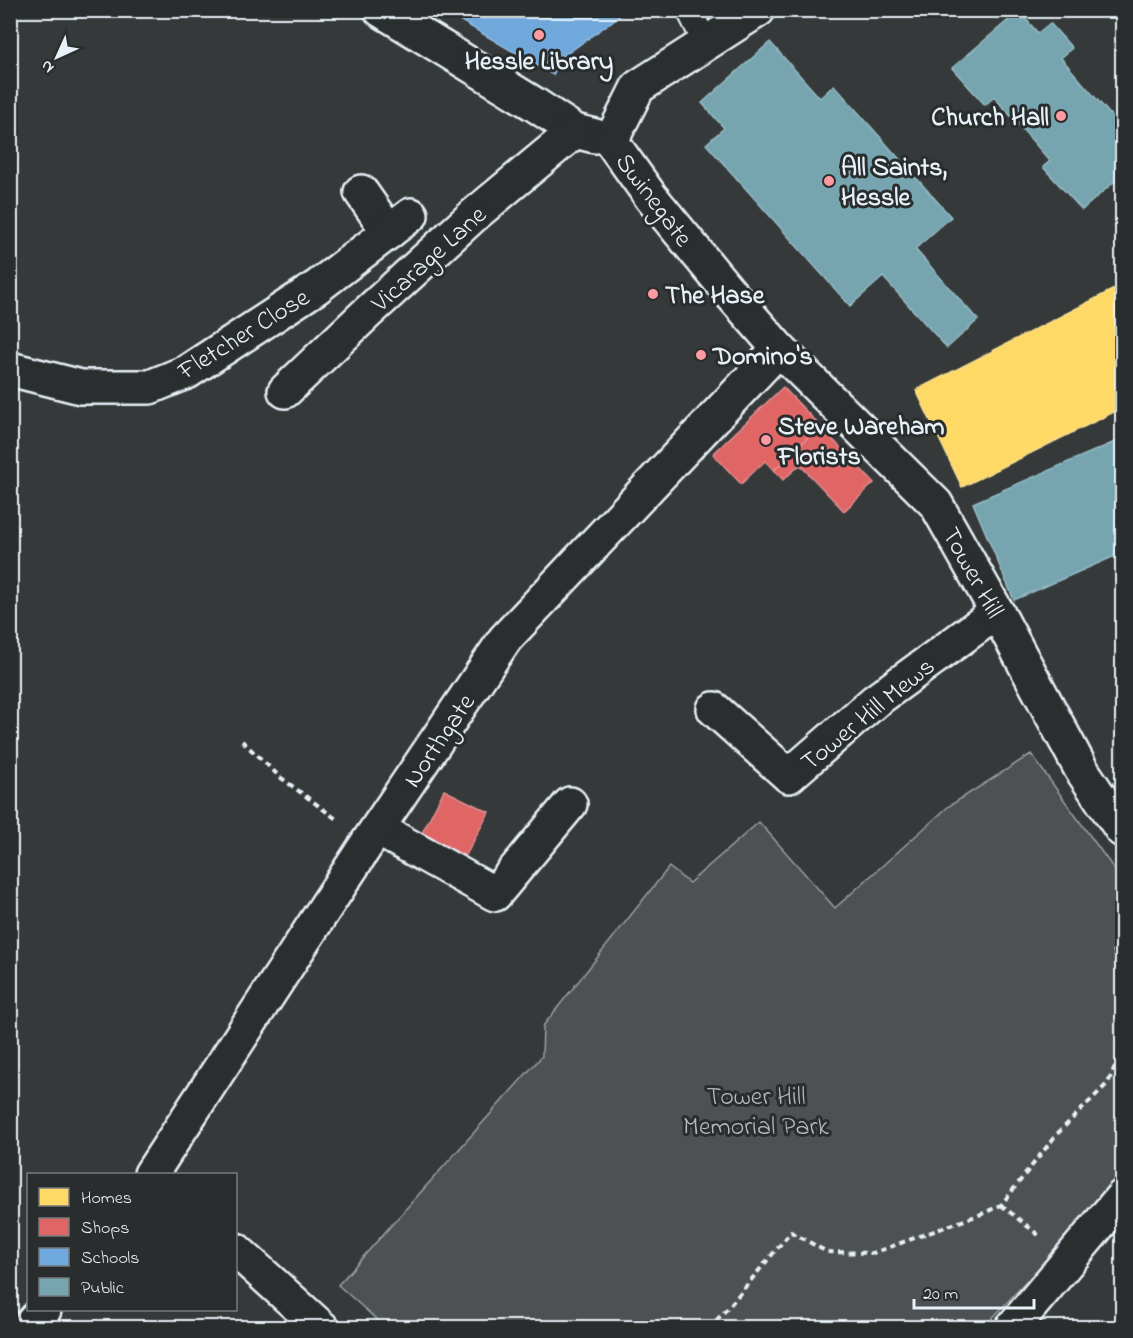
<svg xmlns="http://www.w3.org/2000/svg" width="1133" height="1338" font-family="'Indie Flower',sans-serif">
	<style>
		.green { fill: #4d5152; stroke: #9aa1a5; stroke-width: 1.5 }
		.homes { fill: #ffd966; stroke: #f8e092; stroke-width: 1.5 }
		.shops { fill: #e06666; stroke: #e29092; stroke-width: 1.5 }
		.schools { fill: #6fa8dc; stroke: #93bee4; stroke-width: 1.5 }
		.public { fill: #76a5af; stroke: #98bcc5; stroke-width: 1.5 }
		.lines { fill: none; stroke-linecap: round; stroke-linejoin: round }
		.lane-casing { stroke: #e8f1f8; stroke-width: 28 }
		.street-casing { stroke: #e8f1f8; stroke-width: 38 }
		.secondary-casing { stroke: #e8f1f8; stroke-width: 38 }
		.path { stroke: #e8f1f8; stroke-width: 4; stroke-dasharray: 6 4.5; stroke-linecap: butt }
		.lane { stroke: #2a2d2e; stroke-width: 24 }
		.street { stroke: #2a2d2e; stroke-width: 33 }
		.secondary { stroke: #2a2d2e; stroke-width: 33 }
		.poi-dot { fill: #ff9aa2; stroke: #2a2d2e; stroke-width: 2 }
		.labels { text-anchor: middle; stroke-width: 6; stroke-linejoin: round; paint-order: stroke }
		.poi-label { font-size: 26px; font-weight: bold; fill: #e8f1f8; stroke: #2a2d2e; text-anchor: start }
		.street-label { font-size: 26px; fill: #e8f1f8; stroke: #2a2d2e }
		.park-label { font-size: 26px; fill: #b2b9be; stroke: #2a2d2e }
	</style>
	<rect width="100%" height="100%" fill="#35393a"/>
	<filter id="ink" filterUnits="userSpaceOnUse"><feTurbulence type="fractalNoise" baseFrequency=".0167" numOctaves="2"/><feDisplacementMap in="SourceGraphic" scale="12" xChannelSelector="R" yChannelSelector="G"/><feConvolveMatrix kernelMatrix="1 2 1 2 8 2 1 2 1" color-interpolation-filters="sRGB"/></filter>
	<g filter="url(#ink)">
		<path class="green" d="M 1031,754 L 1122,880 L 1122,1168 L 1096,1207 L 984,1327 L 385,1327 L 338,1285 L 542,1056 L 543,1026 L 669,867 L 689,883 L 759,822 L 835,908 L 949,806 Z"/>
		<path class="homes" d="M 1122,285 L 1122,408 L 962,487 L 916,390 Z"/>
		<g class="shops">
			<path d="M 783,387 L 820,426 L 774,470 L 765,461 L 741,484 L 713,454 Z"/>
			<path d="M 820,426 L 874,483 L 844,511 L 800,465 L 783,480 L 774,470 Z"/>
			<path d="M 444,790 L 489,812 L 464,859 L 420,837 Z"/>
		</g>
		<path class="schools" d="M 624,10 L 625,12 L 561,58 L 553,75 L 444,11 Z"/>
		<g class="public">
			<path d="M 1019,11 L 1038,33 L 1050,23 L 1072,48 L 1061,58 L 1121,127 L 1122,126 L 1122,175 L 1082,210 L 1043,167 L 1050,161 L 994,97 L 985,105 L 952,68 Z"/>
			<path d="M 770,42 L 820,98 L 834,85 L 951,217 L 915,249 L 978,320 L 947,348 L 883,277 L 850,306 L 706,144 L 724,128 L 702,103 Z"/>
			<path d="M 1122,439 L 1122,553 L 1014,600 L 973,503 Z"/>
		</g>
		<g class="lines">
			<g class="lane-casing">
				<path id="lane" d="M 689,10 L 706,44"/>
			</g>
			<g class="street-casing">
				<g id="street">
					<path d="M 381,10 L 534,104 L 575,131 L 595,136"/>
					<path d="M 361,192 L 389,232"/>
					<path d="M 10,369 L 81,387 L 150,387 L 187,372 L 317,287 L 411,215"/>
					<path d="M 285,391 L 367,313 L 474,215 L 575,131"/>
					<path d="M 714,709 L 789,776 L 875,701 L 997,612"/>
					<path d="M 378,829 L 495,894 L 570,804"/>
					<path d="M 236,1250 L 322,1328"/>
					<path d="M 1012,1328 L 1122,1197"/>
				</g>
			</g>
			<g class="secondary-casing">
				<g id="secondary">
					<path d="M 758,10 L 638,87 L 611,141 L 651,197 L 730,293 L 779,349 L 936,504 L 997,612 L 1081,769 L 1122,830"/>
					<path d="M 151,1174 L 368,842 L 505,639 L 779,349"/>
					<path d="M 28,1328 L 44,1310"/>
				</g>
			</g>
			<g class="path">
				<path d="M 242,741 L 280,777 L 339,821"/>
				<path d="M 1122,944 L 1114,948 L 1122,992"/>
				<path d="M 1001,1205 L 1041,1237"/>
				<path d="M 709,1328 L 726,1310 L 791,1232 L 827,1252 L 873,1253 L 984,1213 L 1001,1205 L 1056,1135 L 1108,1083 L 1122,1049"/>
			</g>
			<use href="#lane" class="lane"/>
			<use href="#street" class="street"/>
			<use href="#secondary" class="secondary"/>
		</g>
	</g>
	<g class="poi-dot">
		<circle cx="539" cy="35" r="6"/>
		<circle cx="1061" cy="116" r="6"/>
		<circle cx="829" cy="181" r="6"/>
		<circle cx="653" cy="294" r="6"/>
		<circle cx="701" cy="355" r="6"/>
		<circle cx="766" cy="440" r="6"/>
	</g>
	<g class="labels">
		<g class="poi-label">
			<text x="539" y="69" text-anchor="middle">Hessle Library</text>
			<text x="1049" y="125" text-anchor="end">Church Hall</text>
			<text x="841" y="175">All Saints,<tspan x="841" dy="30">Hessle</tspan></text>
			<text x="665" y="303">The Hase</text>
			<text x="713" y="364">Domino's</text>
			<text x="778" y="434">Steve Wareham<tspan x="778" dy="30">Florists</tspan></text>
		</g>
		<g class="street-label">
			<text transform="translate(655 199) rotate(53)" y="9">Swinegate</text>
			<text transform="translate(428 258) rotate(-42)" y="9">Vicarage Lane</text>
			<text transform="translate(243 333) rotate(-32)" y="9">Fletcher Close</text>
			<text transform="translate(974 572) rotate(61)" y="9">Tower Hill</text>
			<text transform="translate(867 713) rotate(-39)" y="9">Tower Hill Mews</text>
			<text transform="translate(438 740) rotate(-56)" y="9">Northgate</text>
		</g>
		<g class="park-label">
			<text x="756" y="1104">Tower Hill<tspan x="756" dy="30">Memorial Park</tspan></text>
		</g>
	</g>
	<rect width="1133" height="1338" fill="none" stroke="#2a2d2e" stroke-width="36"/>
	<rect x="18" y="18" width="1097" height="1302" fill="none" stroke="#e8f1f8" stroke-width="2" filter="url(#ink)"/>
	<rect x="27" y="1173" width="210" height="138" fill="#2a2d2e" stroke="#767b7f" stroke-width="1.5"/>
	<rect x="39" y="1188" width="30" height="18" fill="#ffd966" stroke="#767b7f" stroke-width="1.5"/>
	<text x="81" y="1203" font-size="18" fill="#e8f1f8">Homes</text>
	<rect x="39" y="1218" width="30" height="18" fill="#e06666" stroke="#767b7f" stroke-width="1.5"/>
	<text x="81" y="1233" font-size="18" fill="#e8f1f8">Shops</text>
	<rect x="39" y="1248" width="30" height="18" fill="#6fa8dc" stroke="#767b7f" stroke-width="1.5"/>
	<text x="81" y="1263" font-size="18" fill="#e8f1f8">Schools</text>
	<rect x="39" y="1278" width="30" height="18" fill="#76a5af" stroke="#767b7f" stroke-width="1.5"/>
	<text x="81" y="1293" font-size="18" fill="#e8f1f8">Public</text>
	<g transform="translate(57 57) rotate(225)" stroke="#2a2d2e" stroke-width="4.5" paint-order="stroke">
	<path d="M0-4.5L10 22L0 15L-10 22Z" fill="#e8f1f8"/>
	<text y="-9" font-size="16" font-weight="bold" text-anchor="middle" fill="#e8f1f8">N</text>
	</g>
	<path d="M914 1299v9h120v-9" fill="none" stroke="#e8f1f8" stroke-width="3"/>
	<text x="923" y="1299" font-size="18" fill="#e8f1f8" stroke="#2a2d2e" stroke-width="4.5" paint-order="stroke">20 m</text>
</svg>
